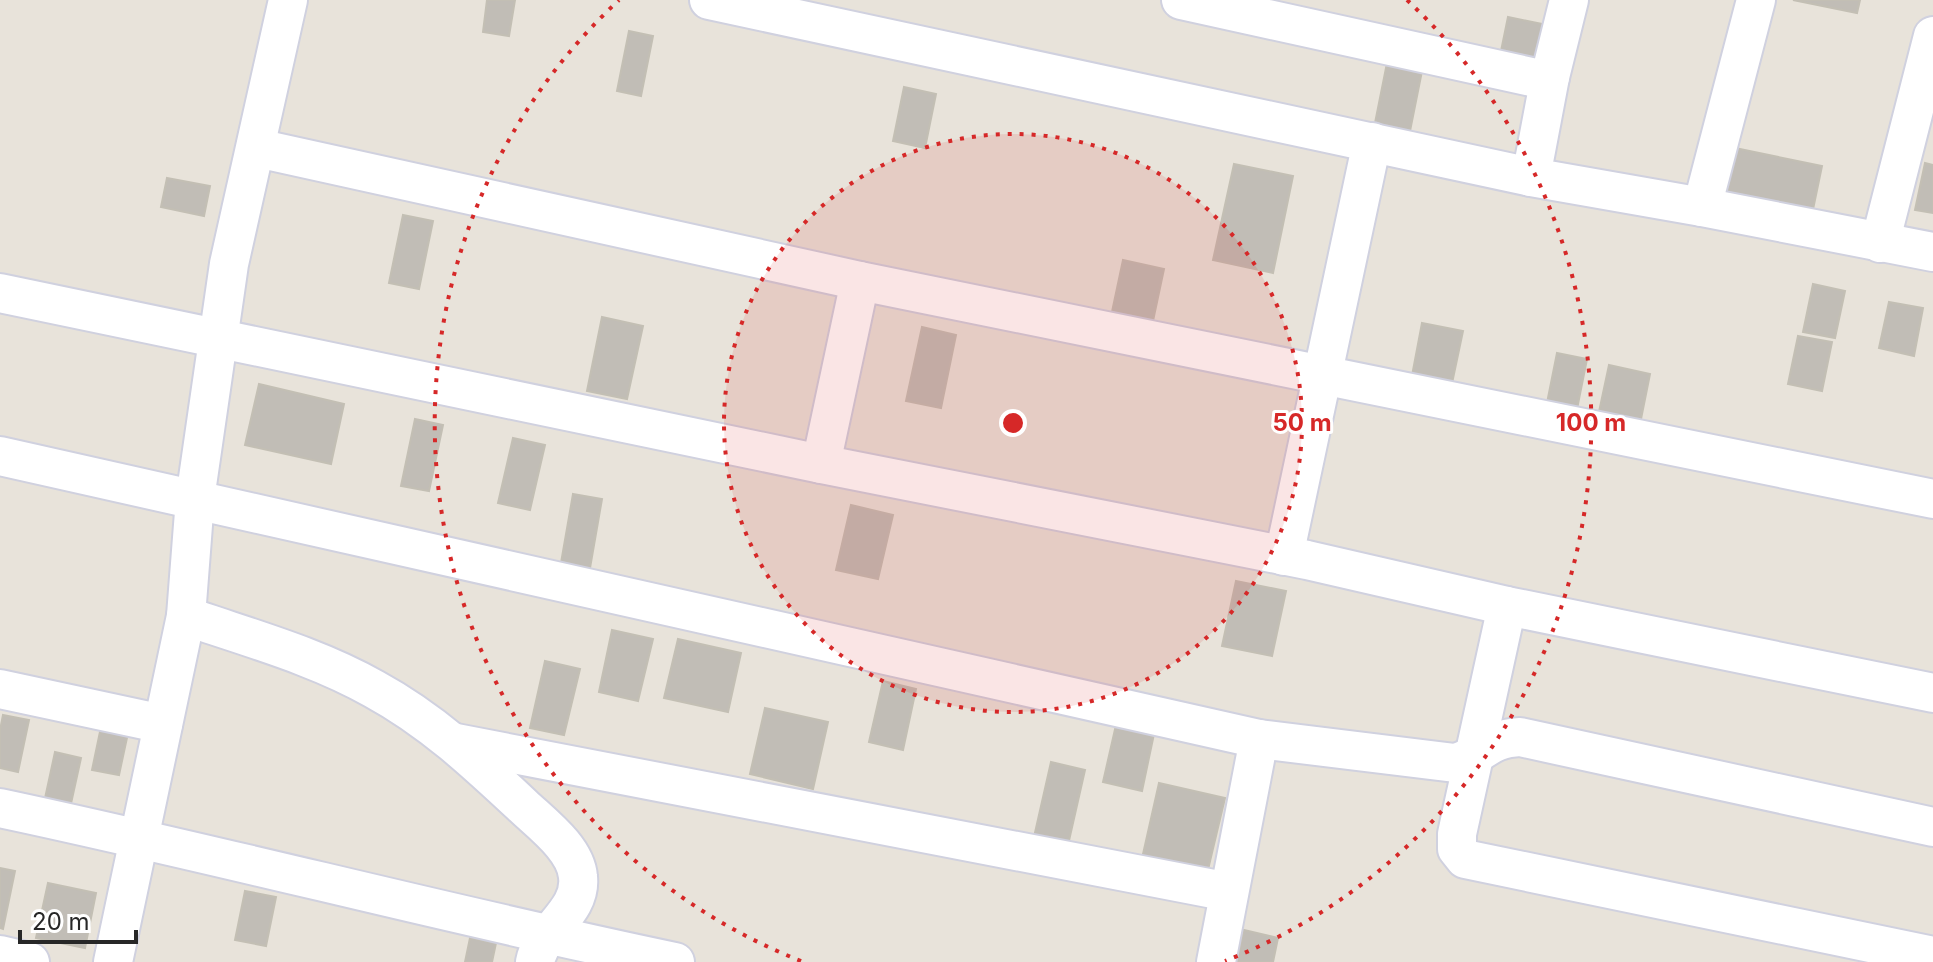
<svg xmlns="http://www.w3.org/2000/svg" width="1933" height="962" font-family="Inter,sans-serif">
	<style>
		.building { fill: #c1bdb6; stroke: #c3bfb4; stroke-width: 2 }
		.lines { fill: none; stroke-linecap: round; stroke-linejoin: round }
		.street-casing { stroke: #d0d1df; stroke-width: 42 }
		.street { stroke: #fff; stroke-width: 38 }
		.ring { fill: none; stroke: #d62828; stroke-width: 4; stroke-dasharray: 4 8 }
		.centre { fill: #d62828; stroke: #fff; stroke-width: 4 }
		.ring-label { font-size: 24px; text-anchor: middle; font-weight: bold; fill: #d62828; stroke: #fff; stroke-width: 6; stroke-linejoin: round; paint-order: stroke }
	</style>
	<rect width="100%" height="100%" fill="#e8e3da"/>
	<g class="building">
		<path d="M 487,0 L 515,0 L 509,36 L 483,32 Z"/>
		<path d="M 1793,0 L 1860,0 L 1857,13 Z"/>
		<path d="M 1508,17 L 1557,27 L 1549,66 L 1500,56 Z"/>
		<path d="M 629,31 L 653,36 L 641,96 L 617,91 Z"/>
		<path d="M 1389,53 L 1424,61 L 1410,131 L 1375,123 Z"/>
		<path d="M 904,87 L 936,94 L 925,148 L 893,141 Z"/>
		<path d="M 1735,148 L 1822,166 L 1811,219 L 1725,201 Z"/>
		<path d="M 1925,163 L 1933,165 L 1933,213 L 1915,210 Z"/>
		<path d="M 1234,164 L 1293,176 L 1273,273 L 1213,260 Z"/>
		<path d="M 167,178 L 210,186 L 204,216 L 161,207 Z"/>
		<path d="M 403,215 L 433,221 L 419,289 L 389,283 Z"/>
		<path d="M 1123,260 L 1164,269 L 1150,335 L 1109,326 Z"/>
		<path d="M 1813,284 L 1845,291 L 1835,338 L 1803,332 Z"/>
		<path d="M 1889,302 L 1923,308 L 1914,356 L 1879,348 Z"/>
		<path d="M 602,317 L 643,326 L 627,399 L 587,391 Z"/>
		<path d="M 1422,323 L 1463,331 L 1451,388 L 1411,381 Z"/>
		<path d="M 922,327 L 956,335 L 941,408 L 906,401 Z"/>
		<path d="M 1798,336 L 1832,342 L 1822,391 L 1788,384 Z"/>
		<path d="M 1557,353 L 1587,359 L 1575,419 L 1545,413 Z"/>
		<path d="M 1609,365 L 1650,374 L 1638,434 L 1596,426 Z"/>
		<path d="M 259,384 L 344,404 L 331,464 L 245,445 Z"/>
		<path d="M 415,419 L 443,425 L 429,491 L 401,486 Z"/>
		<path d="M 513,438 L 545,445 L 530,510 L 498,503 Z"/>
		<path d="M 573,494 L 602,499 L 590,568 L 561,563 Z"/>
		<path d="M 851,505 L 893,515 L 878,579 L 836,570 Z"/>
		<path d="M 1236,581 L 1286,591 L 1272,656 L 1222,646 Z"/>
		<path d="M 612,630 L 653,639 L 638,701 L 599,692 Z"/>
		<path d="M 678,639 L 741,653 L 728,712 L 664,698 Z"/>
		<path d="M 545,661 L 580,669 L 564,735 L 530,728 Z"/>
		<path d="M 883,681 L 916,689 L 903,750 L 869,742 Z"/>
		<path d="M 765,708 L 828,722 L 813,789 L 750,774 Z"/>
		<path d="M 3,715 L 29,720 L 18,772 L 0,768 L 0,730 Z"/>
		<path d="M 1116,725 L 1154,734 L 1142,791 L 1103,782 Z"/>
		<path d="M 101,727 L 128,733 L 119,775 L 92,770 Z"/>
		<path d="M 55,752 L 81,758 L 70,808 L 44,803 Z"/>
		<path d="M 1051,762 L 1085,770 L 1068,845 L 1034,837 Z"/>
		<path d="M 1159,783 L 1225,798 L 1206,878 L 1141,863 Z"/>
		<path d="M 0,868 L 15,871 L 3,929 L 0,928 Z"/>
		<path d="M 48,883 L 96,893 L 85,948 L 36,938 Z"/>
		<path d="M 245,891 L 276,897 L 266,946 L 235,940 Z"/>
		<path d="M 1244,930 L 1278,938 L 1273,962 L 1237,962 Z"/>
		<path d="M 470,938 L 496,943 L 492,962 L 465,962 Z"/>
	</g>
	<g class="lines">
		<g class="street-casing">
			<g id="street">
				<path d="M 709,0 L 1531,177"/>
				<path d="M 1181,0 L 1536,78 L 1550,77 L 1569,0"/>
				<path d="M 1550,77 L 1531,177 L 1702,207 L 1933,252"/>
				<path d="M 257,148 L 860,281 L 1933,499"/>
				<path d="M 1702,207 L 1756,0"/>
				<path d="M 1880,243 L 1933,36"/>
				<path d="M 0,293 L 821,464 L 1307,560 L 1507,606 L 1933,693"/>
				<path d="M 0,456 L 1259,739 L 1455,763 C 1485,755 1485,739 1520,737 L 1933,827"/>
				<path d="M 821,464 L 860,281"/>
				<path d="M 1284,556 L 1372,142"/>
				<path d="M 1507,606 L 1457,834 L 1457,849 L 1465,859 L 1933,956"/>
				<path d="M 186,616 C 249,638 316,656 374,689 C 431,720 476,762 523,806 C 542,824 576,849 578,877 C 582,912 541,930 535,962"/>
				<path d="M 0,689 L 163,724"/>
				<path d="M 456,743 L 1229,892"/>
				<path d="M 0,808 C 226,856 449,915 675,962"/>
				<path d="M 0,955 L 30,962"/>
				<path d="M 113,962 L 186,616 L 195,499 L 229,264 L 288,0"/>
				<path d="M 1216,962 L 1259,739"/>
			</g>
		</g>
		<use href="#street" class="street"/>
	</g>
	<circle cx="1013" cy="423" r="289" fill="#d62828" fill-opacity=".12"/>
	<g class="ring">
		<circle cx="1013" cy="423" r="289"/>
		<path d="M801 961A578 578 0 0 1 619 0M1407 0A578 578 0 0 1 1225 961"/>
	</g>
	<circle cx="1013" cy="423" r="12" class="centre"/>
	<g class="ring-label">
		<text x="1302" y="431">50 m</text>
		<text x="1591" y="431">100 m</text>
	</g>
	<path d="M20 930v12h116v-12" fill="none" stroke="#272727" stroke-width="4"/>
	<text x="32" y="930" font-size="24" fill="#272727" stroke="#ffffff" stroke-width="6" paint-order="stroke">20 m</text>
</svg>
